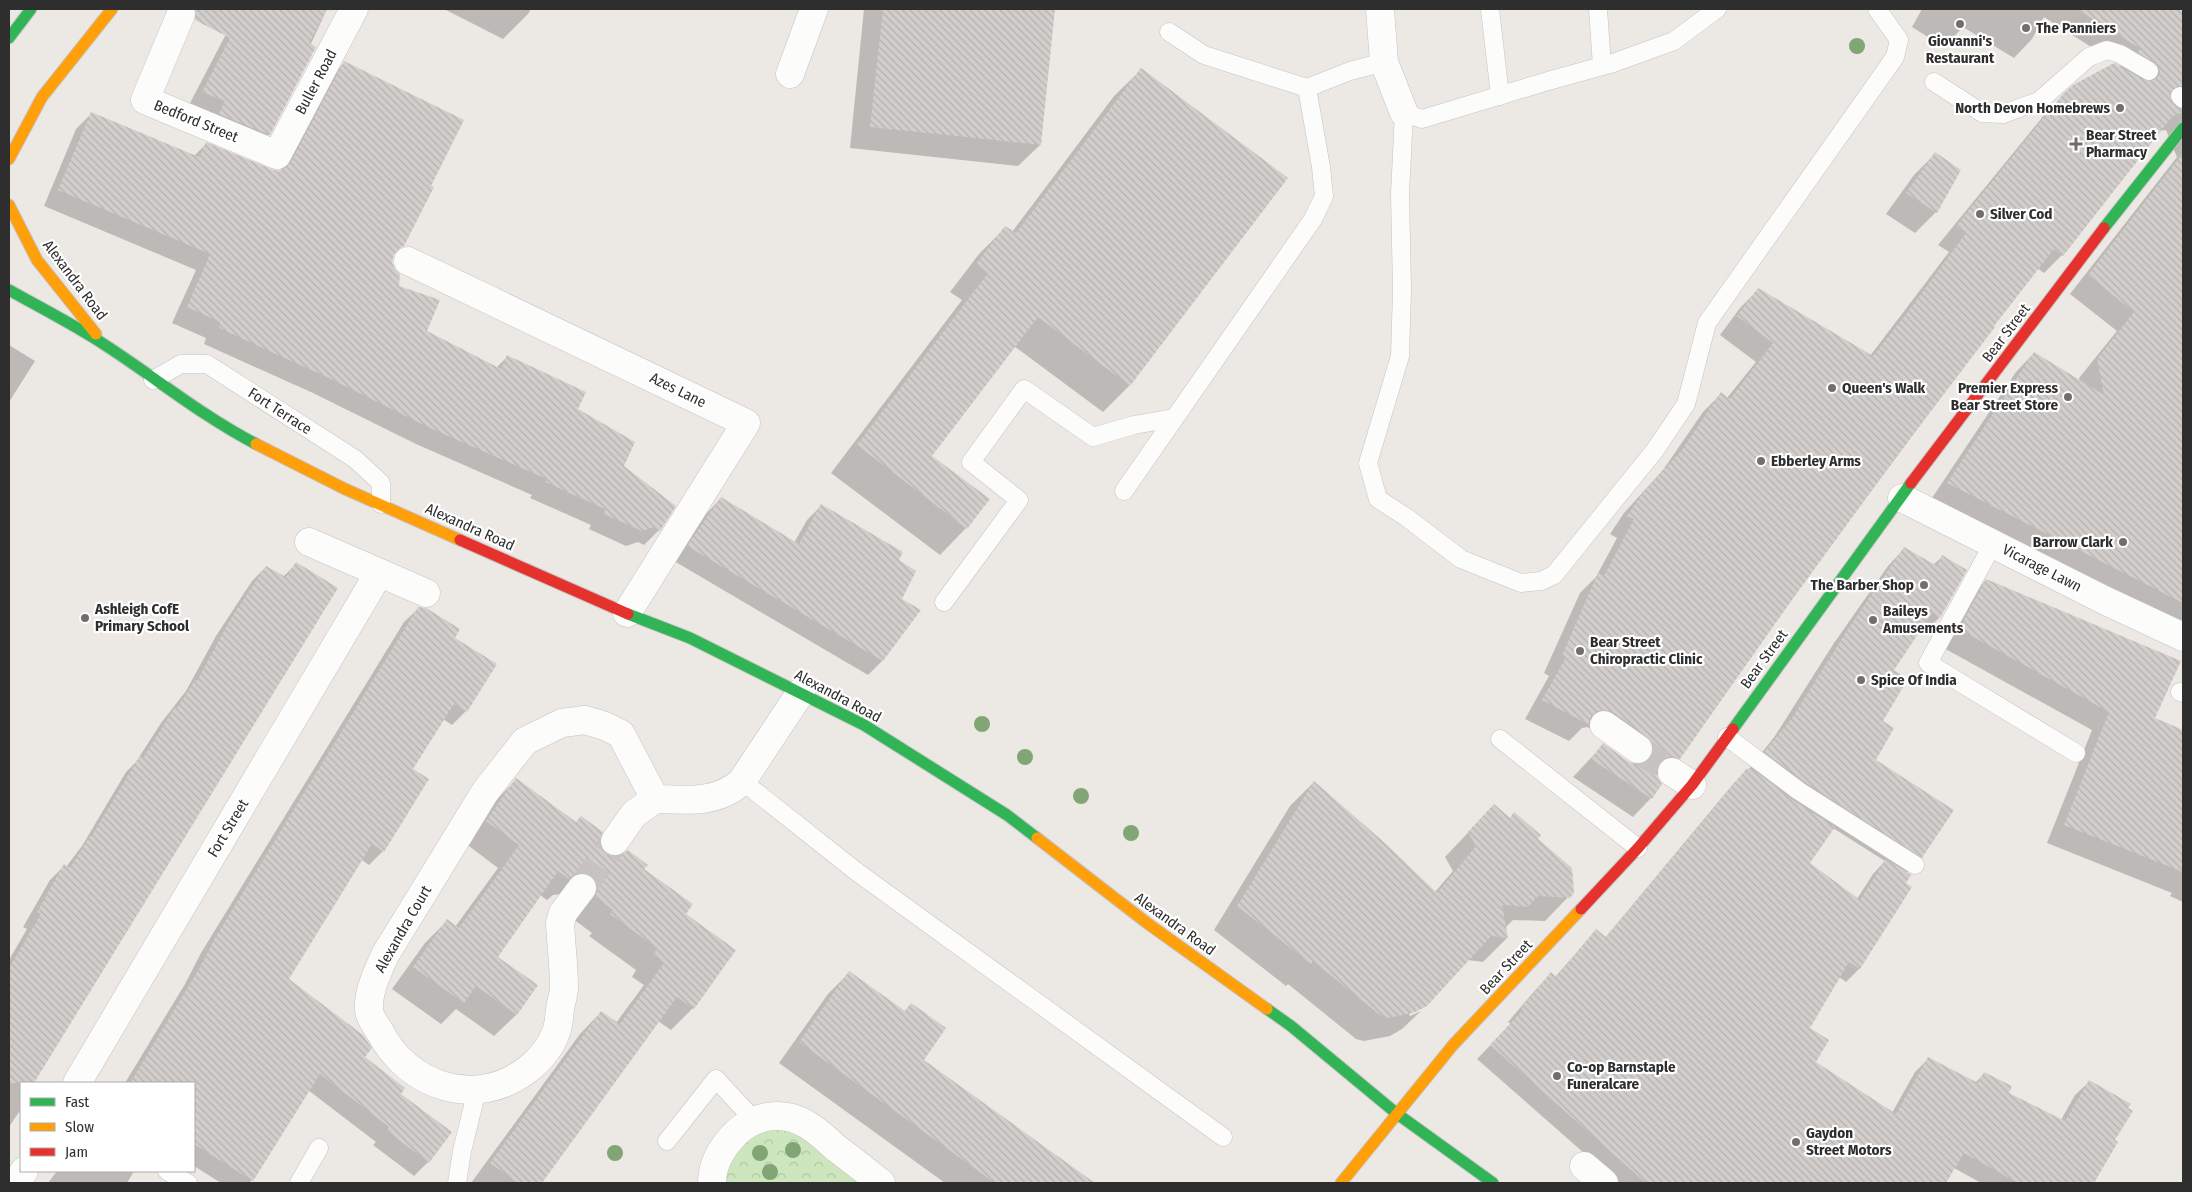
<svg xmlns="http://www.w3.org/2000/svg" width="2192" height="1192" font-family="'Fira Sans Condensed',sans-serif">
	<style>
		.forest { fill: url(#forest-crowns) }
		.shadow { fill: #0003; fill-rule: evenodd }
		.building { fill: url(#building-back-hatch) }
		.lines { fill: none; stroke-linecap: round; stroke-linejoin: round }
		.street-tunnel { stroke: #c6c3c0; stroke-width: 28; stroke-dasharray: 28 14; stroke-linecap: butt }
		.lane-casing { stroke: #c5c4c5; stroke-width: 19 }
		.street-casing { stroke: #c5c4c5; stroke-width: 29 }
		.fast-casing { stroke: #c5c4c5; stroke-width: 13 }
		.slow-casing { stroke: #c5c4c5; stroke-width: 13 }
		.jam-casing { stroke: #c5c4c5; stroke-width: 13 }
		.lane { stroke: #fcfcfb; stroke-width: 18 }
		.street { stroke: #fcfcfb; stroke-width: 28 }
		.fast { stroke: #30b455; stroke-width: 11 }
		.slow { stroke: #ff9f0a; stroke-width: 11 }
		.jam { stroke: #e5322d; stroke-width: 11 }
		.tree { fill: #82a575 }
		.poi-dot { fill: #706f6e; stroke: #fff; stroke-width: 2 }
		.labels { text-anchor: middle; stroke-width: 4.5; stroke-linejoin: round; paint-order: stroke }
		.poi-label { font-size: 15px; font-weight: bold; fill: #2e2e2e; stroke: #fff; text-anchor: start }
		.street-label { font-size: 15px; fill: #2e2e2e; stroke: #fff }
	</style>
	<defs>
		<pattern id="forest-crowns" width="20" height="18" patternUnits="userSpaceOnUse" patternTransform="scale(1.25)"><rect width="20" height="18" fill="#cee6be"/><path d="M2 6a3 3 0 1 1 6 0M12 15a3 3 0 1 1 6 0" fill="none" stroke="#b1c6a4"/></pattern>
		<pattern id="building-back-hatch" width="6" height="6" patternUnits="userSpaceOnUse" patternTransform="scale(1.25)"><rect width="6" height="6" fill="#d1cecb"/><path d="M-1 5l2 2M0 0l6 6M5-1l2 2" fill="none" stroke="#b4b1af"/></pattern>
	</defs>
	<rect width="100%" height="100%" fill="#ece8e4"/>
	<path class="forest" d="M 778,1116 L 881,1183 L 712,1183 L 717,1158 Z"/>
	<g class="shadow">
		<path d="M 239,9 L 327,9 L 269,134 L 254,149 L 188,107 Z"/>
		<path d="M 444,9 L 531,9 L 528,14 L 503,39 Z"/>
		<path d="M 864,9 L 1054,9 L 1040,145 L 1018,166 L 850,148 Z"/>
		<path d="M 1922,9 L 2183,9 L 2183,630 L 1930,501 L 2016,372 L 2034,353 L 2080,382 L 2079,378 L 2117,331 L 2070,294 L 2177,157 L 2166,130 L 2159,131 L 2062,255 L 2044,273 L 2037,268 L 1788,603 L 1679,758 L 1661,776 L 1656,775 L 1661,784 L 1651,798 L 1633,817 L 1573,777 L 1603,745 L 1629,763 L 1635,765 L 1634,762 L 1594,730 L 1587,727 L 1582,728 L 1569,741 L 1525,719 L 1549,676 L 1544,673 L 1580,593 L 1596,577 L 1617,538 L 1610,534 L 1624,513 L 1663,470 L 1703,412 L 1721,394 L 1727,398 L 1756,362 L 1720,335 L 1740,308 L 1758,290 L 1870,356 L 1949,252 L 1938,245 L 2045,114 L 2064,95 L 2121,66 L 2044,17 L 2032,39 L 2014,58 L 1963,27 L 1944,47 L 1912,27 Z"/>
		<path d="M 345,62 L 429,186 L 403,245 L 392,256 L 391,262 L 397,287 L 425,331 L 496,368 L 507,357 L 577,410 L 622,467 L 659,530 L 644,545 L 638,542 L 626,546 L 589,529 L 591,525 L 530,498 L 532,495 L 416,444 L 313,393 L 204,344 L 206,338 L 172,323 L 196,270 L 44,206 L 76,129 L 92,113 L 194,156 L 206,144 L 271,171 L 280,172 L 329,78 Z"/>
		<path d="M 1141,70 L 1129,386 L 1103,412 L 1014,346 L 930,456 L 966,528 L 940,555 L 831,473 L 962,300 L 950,292 L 979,254 L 1006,227 L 1012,232 L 1114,96 Z"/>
		<path d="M 1935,154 L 1959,171 L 1936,212 L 1915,233 L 1886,214 L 1914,175 Z"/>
		<path d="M 9,345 L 35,361 L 9,402 Z"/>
		<path d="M 721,498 L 794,543 L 807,520 L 821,506 L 897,561 L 900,599 L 919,610 L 882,661 L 868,675 L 674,561 L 707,513 Z"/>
		<path d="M 1904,549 L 1933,565 L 1942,557 L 1939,618 L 1923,634 L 1919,631 L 1893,671 L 1874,761 L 1921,857 L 1906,873 L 1904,883 L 1911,887 L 1859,969 L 1846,982 L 1839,977 L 1808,1028 L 1814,1062 L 1892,1113 L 1915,1072 L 1928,1059 L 1975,1083 L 1984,1074 L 2007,1093 L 2061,1120 L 2075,1095 L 2089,1082 L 2113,1141 L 2116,1142 L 2093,1183 L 1981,1183 L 1954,1168 L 1945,1183 L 1757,1183 L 1690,1141 L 1712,1164 L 1696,1183 L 1618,1183 L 1477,1059 L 1511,1024 L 1508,1022 L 1538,987 L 1551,974 L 1555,977 L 1596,931 L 1605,938 L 1734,783 L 1749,769 L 1775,736 L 1834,643 L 1888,566 ZM 1833,828 L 1885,861 L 1873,874 L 1857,899 L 1809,863 Z"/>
		<path d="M 296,564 L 34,1081 L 35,1083 L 21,1083 L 21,1109 L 9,1127 L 9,960 L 27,929 L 23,927 L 50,880 L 64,866 L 66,867 L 82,846 L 126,772 L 136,762 L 161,723 L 186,691 L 216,636 L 252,581 L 266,567 L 283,577 Z"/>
		<path d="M 1986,580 L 2153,719 L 2183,731 L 2183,902 L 2170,896 L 2172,893 L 2047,843 L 2092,730 L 1942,647 L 1969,598 Z"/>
		<path d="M 419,608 L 453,638 L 466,711 L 452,725 L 443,719 L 412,769 L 383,851 L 369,865 L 362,860 L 288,979 L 400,1094 L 428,1162 L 414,1176 L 373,1145 L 376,1142 L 308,1090 L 252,1180 L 249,1183 L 221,1183 L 194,1166 L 194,1083 L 125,1083 L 185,984 L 201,953 L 404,622 Z"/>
		<path d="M 516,780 L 598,840 L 600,848 L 605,854 L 643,869 L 685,915 L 693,1008 L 671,1030 L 658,1021 L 540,1183 L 471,1183 L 580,1034 L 601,1012 L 616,1023 L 644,985 L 632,977 L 636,970 L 589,936 L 592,933 L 573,919 L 562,894 L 553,895 L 547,900 L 540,895 L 496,957 L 536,986 L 516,1015 L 494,1036 L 456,1009 L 441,1024 L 392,989 L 425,943 L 447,921 L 455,927 L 498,868 L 465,843 L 494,802 Z"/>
		<path d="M 1314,782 L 1435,892 L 1453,871 L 1445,857 L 1494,805 L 1536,839 L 1573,892 L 1545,921 L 1513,920 L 1505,928 L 1507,938 L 1483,962 L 1468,960 L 1426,1005 L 1409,1014 L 1410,1016 L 1421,1011 L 1402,1029 L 1390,1036 L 1364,1041 L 1356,1039 L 1288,984 L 1286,986 L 1214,930 L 1290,806 Z"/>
		<path d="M 849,973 L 904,1012 L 911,1004 L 922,1060 L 1092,1183 L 945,1183 L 779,1063 L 828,994 Z"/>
		<path d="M 57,1171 L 134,1171 L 127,1183 L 48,1183 Z"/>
	</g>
	<g class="building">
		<path d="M 195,9 L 327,9 L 309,43 L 316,47 L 270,135 L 219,114 L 225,101 L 202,92 L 230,38 L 195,20 Z"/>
		<path d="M 883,9 L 1055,9 L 1041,145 L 870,127 Z"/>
		<path d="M 2077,9 L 2183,9 L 2183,86 L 2177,86 L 2170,94 L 2172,103 L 2183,109 L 2183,113 L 2177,114 L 2171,118 L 2063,256 L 2054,249 L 1994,326 L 1995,327 L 1896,457 L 1789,604 L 1680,759 L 1672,756 L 1665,758 L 1659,763 L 1656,772 L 1658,779 L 1662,784 L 1652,799 L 1591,759 L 1603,743 L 1629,762 L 1636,764 L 1644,763 L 1650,758 L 1653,751 L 1652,743 L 1647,737 L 1613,712 L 1606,710 L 1597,711 L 1591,716 L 1588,724 L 1542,700 L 1566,657 L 1562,655 L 1598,573 L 1604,576 L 1634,519 L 1627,516 L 1642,494 L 1682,450 L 1721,392 L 1730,399 L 1773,343 L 1737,316 L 1758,288 L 1873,356 L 1907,313 L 1966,233 L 1956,226 L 2063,94 L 2073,85 L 2114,63 L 2144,80 L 2154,80 L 2158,77 L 2160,72 L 2158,65 L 2137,52 L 2141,49 Z"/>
		<path d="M 344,61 L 464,120 L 431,186 L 434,187 L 404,246 L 399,248 L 394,254 L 392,262 L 395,269 L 400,274 L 399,286 L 440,300 L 427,331 L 501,369 L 507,355 L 586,392 L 578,409 L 635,442 L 624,466 L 676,506 L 660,531 L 654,527 L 642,531 L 604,514 L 605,509 L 545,482 L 547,479 L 432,429 L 329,378 L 219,328 L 220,322 L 187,307 L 210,254 L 58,190 L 91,112 L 199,157 L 206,142 L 271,169 L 278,171 L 285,168 L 291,162 Z"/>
		<path d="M 1141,68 L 1288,178 L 1130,386 L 1038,317 L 932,456 L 990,499 L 967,529 L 857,445 L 988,273 L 976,264 L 1005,226 L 1016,233 Z"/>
		<path d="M 1935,152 L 1961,170 L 1937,213 L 1906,193 Z"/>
		<path d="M 2183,153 L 2183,603 L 1947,483 L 2034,352 L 2104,395 L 2097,359 L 2134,312 L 2088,275 Z"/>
		<path d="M 721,497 L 799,544 L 821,504 L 903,552 L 899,560 L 916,571 L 902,599 L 921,610 L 883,661 L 687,546 Z"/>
		<path d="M 1904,547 L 1937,566 L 1942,555 L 1967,570 L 1940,618 L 1932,613 L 1894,670 L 1908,679 L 1883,721 L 1894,728 L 1876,760 L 1954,810 L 1922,858 L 1805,782 L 1764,752 L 1792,718 L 1850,626 Z"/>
		<path d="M 296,562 L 338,588 L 34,1083 L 9,1083 L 9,968 L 41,914 L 37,912 L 64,864 L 70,868 L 90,836 L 91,837 L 140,756 L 143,758 L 175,707 L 177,708 L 195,680 L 197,681 L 230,620 L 266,566 L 286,577 Z"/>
		<path d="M 1986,579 L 2181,661 L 2155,718 L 2183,730 L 2183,872 L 2064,825 L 2109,712 L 1959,629 Z"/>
		<path d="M 418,607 L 426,608 L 460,629 L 455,638 L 497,664 L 467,712 L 454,704 L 413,769 L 429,779 L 384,852 L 372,844 L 289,979 L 363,1035 L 372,1048 L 365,1057 L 405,1088 L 401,1094 L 452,1132 L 429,1163 L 387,1131 L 389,1127 L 320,1074 L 253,1181 L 194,1144 L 194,1083 L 130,1083 L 199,969 L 215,938 Z"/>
		<path d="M 1747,768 L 1749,770 L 1751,768 L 1793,800 L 1835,827 L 1810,863 L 1860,900 L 1886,859 L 1911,875 L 1906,883 L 1912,887 L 1860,969 L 1849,962 L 1810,1028 L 1829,1040 L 1816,1062 L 1896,1114 L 1928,1057 L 1978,1083 L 1984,1072 L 2012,1086 L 2009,1093 L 2065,1121 L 2089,1080 L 2131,1104 L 2128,1108 L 2133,1111 L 2115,1140 L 2118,1142 L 2094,1183 L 2018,1183 L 1964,1153 L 1946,1183 L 1646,1183 L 1490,1045 L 1523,1010 L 1521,1008 L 1551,972 L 1556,977 L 1596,929 L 1606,937 Z"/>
		<path d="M 516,778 L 576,822 L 581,816 L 603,832 L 600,839 L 601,847 L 606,854 L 614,857 L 621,855 L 628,850 L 648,865 L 644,869 L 693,904 L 686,914 L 736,950 L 694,1009 L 677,997 L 542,1183 L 518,1183 L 490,1163 L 601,1011 L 620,1024 L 664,963 L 653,955 L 657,948 L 610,914 L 613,910 L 595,897 L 598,889 L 596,882 L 592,876 L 584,873 L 576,873 L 569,879 L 558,871 L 498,957 L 538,985 L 517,1015 L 476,986 L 464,1003 L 413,967 L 447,919 L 459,928 L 519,845 L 486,821 Z"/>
		<path d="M 1314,781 L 1386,844 L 1437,893 L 1476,846 L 1468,832 L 1494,804 L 1510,818 L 1514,812 L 1541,835 L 1538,839 L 1572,868 L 1574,893 L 1570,898 L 1538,896 L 1528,907 L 1502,905 L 1508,938 L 1491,936 L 1427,1006 L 1415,1012 L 1403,1015 L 1389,1018 L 1380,1015 L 1313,961 L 1311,964 L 1237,906 Z"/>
		<path d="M 849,971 L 905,1011 L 911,1003 L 946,1028 L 924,1060 L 1095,1183 L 995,1183 L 799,1042 Z"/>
	</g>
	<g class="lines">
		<g class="street-tunnel">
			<path d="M 1638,749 L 1672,772"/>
			<path d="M 582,888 L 615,841"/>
		</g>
		<g class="lane-casing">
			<g id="lane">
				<path d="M 1490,9 L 1500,96"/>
				<path d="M 1598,9 L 1602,66"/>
				<path d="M 1717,9 L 1674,41 L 1613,63 L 1548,81 L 1422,119 L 1404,113 L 1400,194 L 1402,290 L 1400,356 L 1368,463 L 1378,499 L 1406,517 L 1461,559 L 1521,583 L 1541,581 L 1554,575 L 1655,450 L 1686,404 L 1707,323 L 1895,57 L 1899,40 L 1877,9"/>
				<path d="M 1169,32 L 1204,55 L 1307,88 L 1350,71 L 1384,62"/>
				<path d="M 1934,82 L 1982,113 L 2003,114 L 2039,101 L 2089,57 L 2107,50 L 2120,54 L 2149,71"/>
				<path d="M 2180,96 L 2183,99"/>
				<path d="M 153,380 L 181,364 L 207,364 L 355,459 L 381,483 L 381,504"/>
				<path d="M 1124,491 L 1313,219 L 1324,196 L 1321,167 L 1307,88"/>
				<path d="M 1993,544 L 1928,663 L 2076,753"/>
				<path d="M 944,602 L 1019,500 L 971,462 L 1024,389 L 1093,437 L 1134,425 L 1174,418"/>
				<path d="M 2180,692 L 2183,693"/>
				<path d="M 1727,737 L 1799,791 L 1915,865"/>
				<path d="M 1500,739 L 1638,848"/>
				<path d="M 742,781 L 857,872 L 1223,1137"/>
				<path d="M 667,1141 L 716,1079 L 754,1120"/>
				<path d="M 167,1171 L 188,1183"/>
				<path d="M 299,1183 L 319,1148"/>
				<path d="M 457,1183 L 462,1151 L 477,1090"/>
			</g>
		</g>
		<g class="street-casing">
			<g id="street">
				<path d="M 1380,9 L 1384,62 L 1404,113"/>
				<path d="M 181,14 L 145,100 L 277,155 L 354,9"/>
				<path d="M 790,74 L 814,9"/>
				<path d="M 408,261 L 746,423 L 627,613"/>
				<path d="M 1902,498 L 2104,600 L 2183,637"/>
				<path d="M 309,542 L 426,593"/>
				<path d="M 1604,725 L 1638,749"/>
				<path d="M 1672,772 L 1692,785"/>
				<path d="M 655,799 C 686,800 718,804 742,781 L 801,692"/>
				<path d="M 582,888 L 563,913 L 560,923 C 561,944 564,966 564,987 C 564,994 561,1002 560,1009 C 559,1017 559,1025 556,1032 C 551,1047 540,1060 527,1070 C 476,1109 408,1087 380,1032 C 376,1026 369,1016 369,1009 C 368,990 378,972 385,955 L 485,792 L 525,741 L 562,723 L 585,720 L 605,726 L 621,734 L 655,799 L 634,814 L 615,841"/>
				<path d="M 77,1083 L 379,573"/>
				<path d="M 1584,1166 L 1604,1183"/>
				<path d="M 17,1183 L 24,1171"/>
				<path d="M 712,1183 C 712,1163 722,1147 736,1133 C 755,1115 783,1110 806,1124 C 817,1130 827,1140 836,1148 C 851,1159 866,1171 881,1183"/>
			</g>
		</g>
		<g class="fast-casing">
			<g id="fast">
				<path d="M 9,38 L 31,9"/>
				<path d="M 2104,228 L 2183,128"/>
				<path d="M 9,290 C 41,308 75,325 105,345 C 156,378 202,416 256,444"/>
				<path d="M 628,614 L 690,638 L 864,725 L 1007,815 L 1037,838"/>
				<path d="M 1733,729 L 1911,483"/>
				<path d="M 1267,1009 L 1291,1026 L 1396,1113 L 1493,1183"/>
			</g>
		</g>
		<g class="slow-casing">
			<g id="slow">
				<path d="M 9,159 L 42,97 L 112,9"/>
				<path d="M 9,205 L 37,260 L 96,334"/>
				<path d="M 256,444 L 345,489 L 460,540"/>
				<path d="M 1037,838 L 1147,923 L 1267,1009"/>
				<path d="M 1341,1183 L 1453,1045 L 1581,909"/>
			</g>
		</g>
		<g class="jam-casing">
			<g id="jam">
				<path d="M 1911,483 L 2104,228"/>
				<path d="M 460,540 L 628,614"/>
				<path d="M 1581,909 L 1638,848 L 1692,785 L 1733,729"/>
			</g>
		</g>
		<use href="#lane" class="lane"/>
		<use href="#street" class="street"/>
		<use href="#fast" class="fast"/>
		<use href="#slow" class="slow"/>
		<use href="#jam" class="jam"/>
	</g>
	<g class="tree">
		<circle cx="1857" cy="46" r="8"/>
		<circle cx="982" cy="724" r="8"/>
		<circle cx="1025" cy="757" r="8"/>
		<circle cx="1081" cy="796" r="8"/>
		<circle cx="1131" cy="833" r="8"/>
		<circle cx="793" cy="1150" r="8"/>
		<circle cx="615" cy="1153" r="8"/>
		<circle cx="760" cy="1153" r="8"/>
		<circle cx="770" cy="1172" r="8"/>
	</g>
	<g class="poi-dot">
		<circle cx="1960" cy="24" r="5"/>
		<circle cx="2026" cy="28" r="5"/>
		<circle cx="2120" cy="108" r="5"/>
		<path d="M2073.5 136.5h5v5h5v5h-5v5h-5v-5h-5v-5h5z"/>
		<circle cx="1980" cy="214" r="5"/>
		<circle cx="1832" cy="388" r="5"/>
		<circle cx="2068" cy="397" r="5"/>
		<circle cx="1761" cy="461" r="5"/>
		<circle cx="2123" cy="542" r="5"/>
		<circle cx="1924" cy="585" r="5"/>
		<circle cx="85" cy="618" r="5"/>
		<circle cx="1873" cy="620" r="5"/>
		<circle cx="1580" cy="651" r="5"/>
		<circle cx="1861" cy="680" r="5"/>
		<circle cx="1557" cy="1076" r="5"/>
		<circle cx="1796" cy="1142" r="5"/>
	</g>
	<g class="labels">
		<g class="poi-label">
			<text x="2036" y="33">The Panniers</text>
			<text x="1960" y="46" text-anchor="middle">Giovanni's<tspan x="1960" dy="17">Restaurant</tspan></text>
			<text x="2110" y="113" text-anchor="end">North Devon Homebrews</text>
			<text x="2086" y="140">Bear Street<tspan x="2086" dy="17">Pharmacy</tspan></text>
			<text x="1990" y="219">Silver Cod</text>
			<text x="1842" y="393">Queen's Walk</text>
			<text x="2058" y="393" text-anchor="end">Premier Express<tspan x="2058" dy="17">Bear Street Store</tspan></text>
			<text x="1771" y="466">Ebberley Arms</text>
			<text x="2113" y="547" text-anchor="end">Barrow Clark</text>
			<text x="1914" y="590" text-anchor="end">The Barber Shop</text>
			<text x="95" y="614">Ashleigh CofE<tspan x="95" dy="17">Primary School</tspan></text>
			<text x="1883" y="616">Baileys<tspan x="1883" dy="17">Amusements</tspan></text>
			<text x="1590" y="647">Bear Street<tspan x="1590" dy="17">Chiropractic Clinic</tspan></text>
			<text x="1871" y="685">Spice Of India</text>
			<text x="1567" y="1072">Co-op Barnstaple<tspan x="1567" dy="17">Funeralcare</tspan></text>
			<text x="1806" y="1138">Gaydon<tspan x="1806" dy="17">Street Motors</tspan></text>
		</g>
		<g class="street-label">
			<text transform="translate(316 82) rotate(-62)" y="5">Buller Road</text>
			<text transform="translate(196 121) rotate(22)" y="5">Bedford Street</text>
			<text transform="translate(75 280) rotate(53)" y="5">Alexandra Road</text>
			<text transform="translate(2006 333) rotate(-53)" y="5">Bear Street</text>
			<text transform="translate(678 390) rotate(26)" y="5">Azes Lane</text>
			<text transform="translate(280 411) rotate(33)" y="5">Fort Terrace</text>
			<text transform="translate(470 527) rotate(24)" y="5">Alexandra Road</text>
			<text transform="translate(2042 568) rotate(27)" y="5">Vicarage Lawn</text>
			<text transform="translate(1764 659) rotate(-54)" y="5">Bear Street</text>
			<text transform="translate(838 696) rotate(28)" y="5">Alexandra Road</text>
			<text transform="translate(228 828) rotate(-59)" y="5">Fort Street</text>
			<text transform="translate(1175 924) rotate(36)" y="5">Alexandra Road</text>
			<text transform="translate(403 929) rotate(-60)" y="5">Alexandra Court</text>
			<text transform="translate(1506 967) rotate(-47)" y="5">Bear Street</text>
		</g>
	</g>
	<rect width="2192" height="1192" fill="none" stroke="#2e2e2e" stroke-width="20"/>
	<rect x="20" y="1082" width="175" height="90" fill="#ffffff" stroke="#ababab"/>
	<rect x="30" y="1098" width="25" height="8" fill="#30b455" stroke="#ababab"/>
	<text x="65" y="1107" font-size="15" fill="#2e2e2e">Fast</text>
	<rect x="30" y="1123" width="25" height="8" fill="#ff9f0a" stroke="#ababab"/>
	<text x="65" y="1132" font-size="15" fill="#2e2e2e">Slow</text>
	<rect x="30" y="1148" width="25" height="8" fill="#e5322d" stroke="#ababab"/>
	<text x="65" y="1157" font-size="15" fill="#2e2e2e">Jam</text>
</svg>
